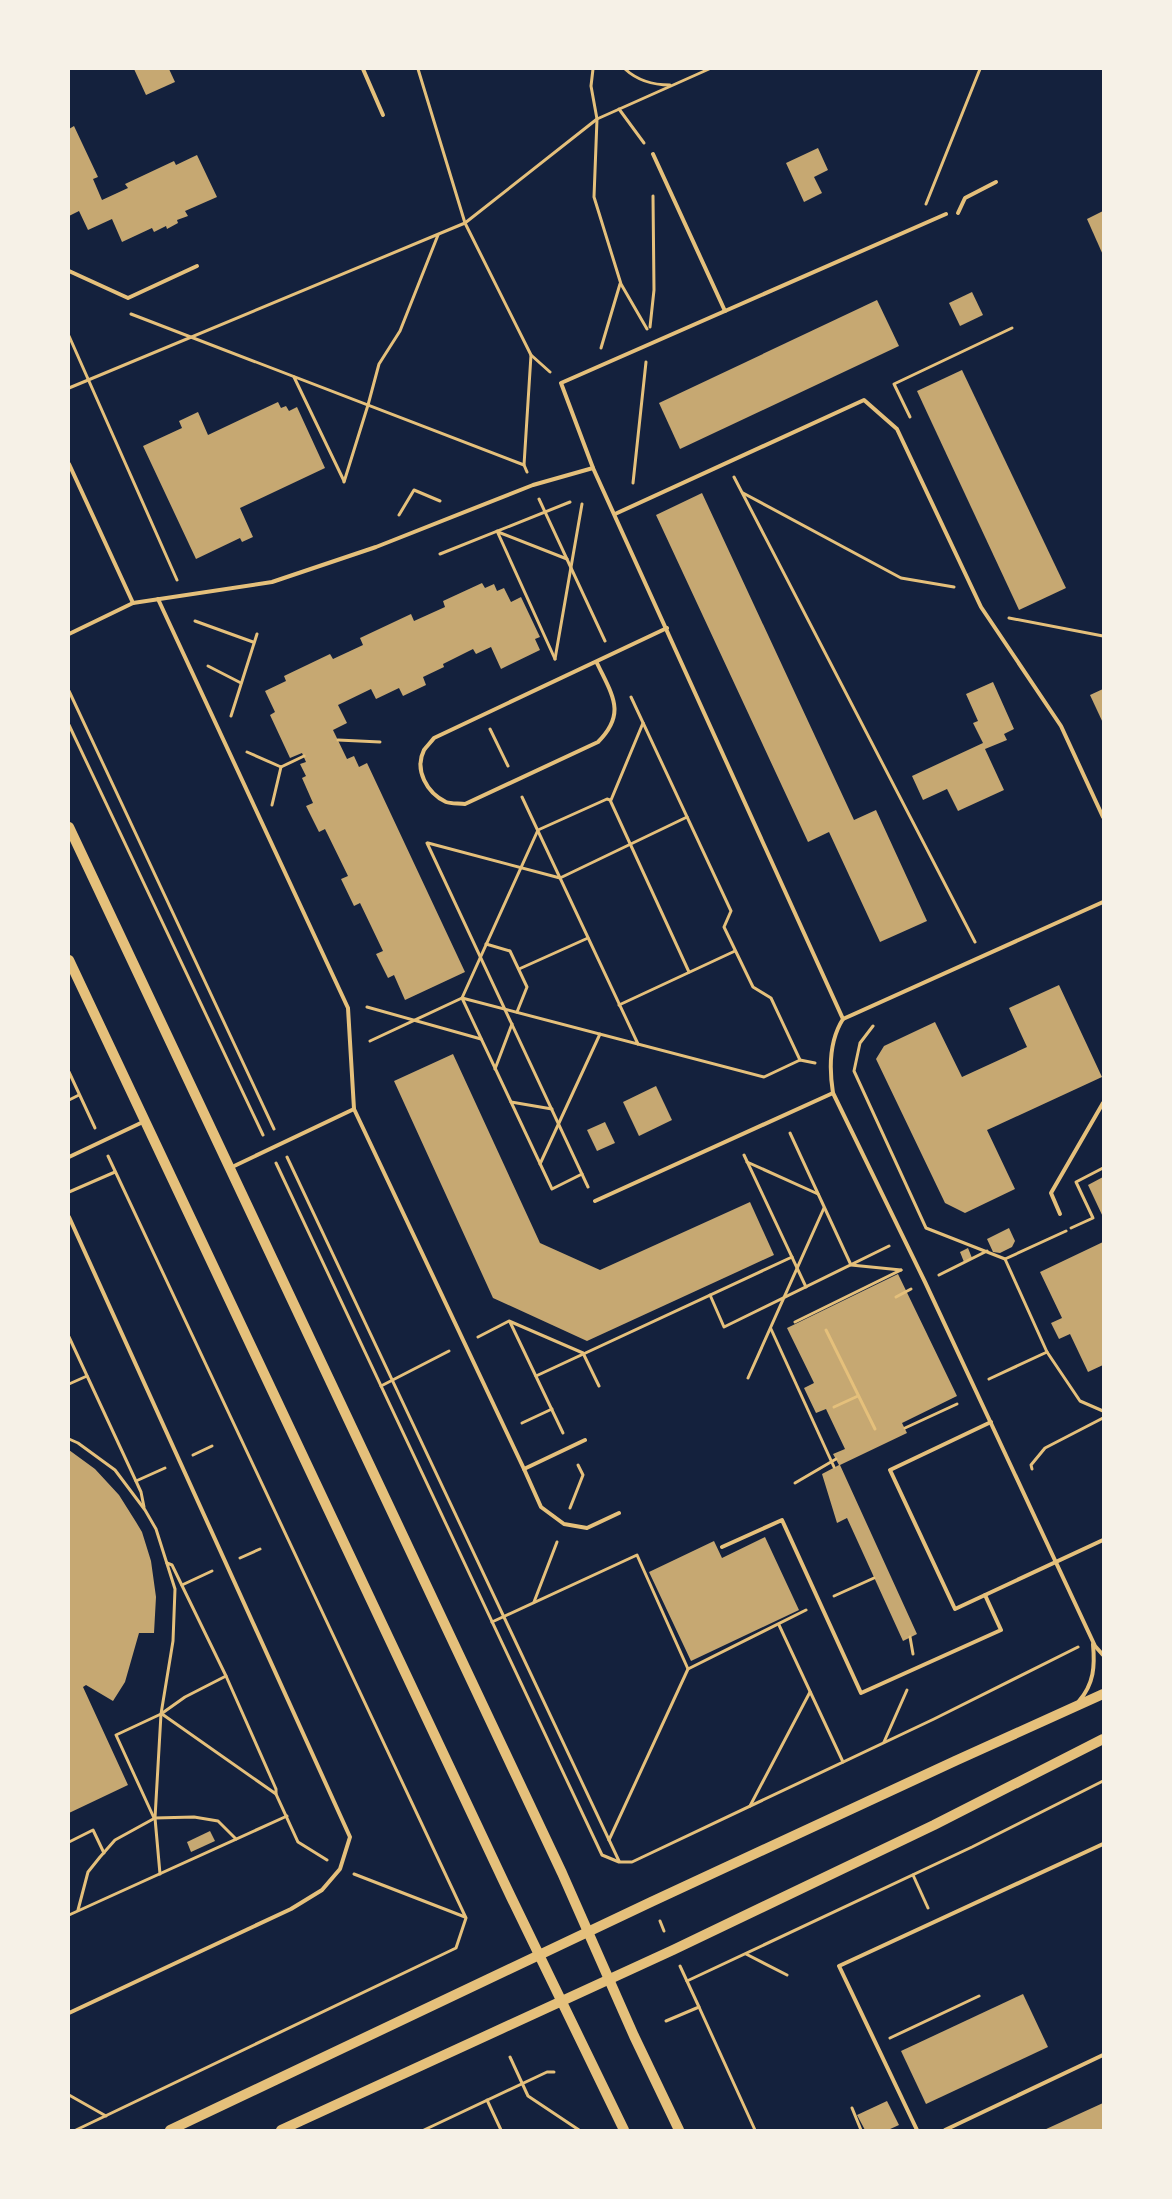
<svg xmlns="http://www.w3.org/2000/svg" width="1172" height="2199" font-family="Rubik,sans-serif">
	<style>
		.building { fill: #c6a872 }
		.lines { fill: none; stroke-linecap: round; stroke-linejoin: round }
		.path { stroke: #e5c07b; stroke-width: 3 }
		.service { stroke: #e5c07b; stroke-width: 4 }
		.secondary { stroke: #e5c07b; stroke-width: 10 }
	</style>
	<rect width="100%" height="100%" fill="#14213d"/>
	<g class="building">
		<path d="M 134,69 L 169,69 L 175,82 L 146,95 Z"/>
		<path d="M 74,126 L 98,177 L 93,179 L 102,200 L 128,188 L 125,184 L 174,161 L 176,165 L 197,155 L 217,197 L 185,211 L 188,216 L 177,220 L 178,223 L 167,229 L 166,226 L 154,232 L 152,228 L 122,242 L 112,219 L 88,230 L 79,211 L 69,216 L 69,129 Z"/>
		<path d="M 818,148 L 828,170 L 814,177 L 822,193 L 804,202 L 786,163 Z"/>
		<path d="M 1103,211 L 1103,255 L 1087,219 Z"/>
		<path d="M 972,292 L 983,315 L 960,326 L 949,303 Z"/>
		<path d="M 877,300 L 899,346 L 680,449 L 659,403 Z"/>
		<path d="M 962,370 L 1066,588 L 1019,610 L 917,391 Z"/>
		<path d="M 278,402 L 281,408 L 286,406 L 289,411 L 297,407 L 325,468 L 240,508 L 253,537 L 242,542 L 240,538 L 196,559 L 143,446 L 182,428 L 179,421 L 198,412 L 208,435 Z"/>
		<path d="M 702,493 L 854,820 L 876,810 L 927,921 L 880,942 L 829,832 L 808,842 L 656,515 Z"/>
		<path d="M 482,583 L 485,588 L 494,584 L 497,591 L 504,588 L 511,602 L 521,597 L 540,637 L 535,639 L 540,650 L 501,669 L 491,647 L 476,654 L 473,649 L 443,664 L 444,667 L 423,677 L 426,685 L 403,696 L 399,688 L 376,699 L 371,689 L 338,705 L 347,723 L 333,730 L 347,759 L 354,756 L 359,767 L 367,763 L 465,972 L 405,1000 L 394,975 L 388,978 L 376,954 L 383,951 L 360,903 L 354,906 L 341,879 L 348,876 L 325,829 L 319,832 L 306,806 L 313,803 L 302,778 L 306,776 L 300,764 L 306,762 L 302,753 L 290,758 L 270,715 L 275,712 L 265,691 L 286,681 L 284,676 L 330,654 L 333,659 L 363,645 L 360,638 L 411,614 L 414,621 L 445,607 L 443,601 Z"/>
		<path d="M 993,682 L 1014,729 L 1004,734 L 1007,740 L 985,749 L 1004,790 L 958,811 L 947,789 L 923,800 L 912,776 L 983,743 L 973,723 L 978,721 L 966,694 Z"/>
		<path d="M 1103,689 L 1103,723 L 1090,695 Z"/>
		<path d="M 1059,985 L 1102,1077 L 987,1130 L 1015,1189 L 965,1213 L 945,1203 L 876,1059 L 884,1046 L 935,1022 L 962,1077 L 1027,1047 L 1009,1008 Z"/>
		<path d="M 453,1054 L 540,1243 L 600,1270 L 750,1202 L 774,1255 L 587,1341 L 493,1298 L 394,1081 Z"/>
		<path d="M 656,1086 L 672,1120 L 639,1136 L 623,1102 Z"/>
		<path d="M 605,1122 L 615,1143 L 597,1151 L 587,1130 Z"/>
		<path d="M 1103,1177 L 1103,1217 L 1088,1185 Z"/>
		<path d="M 1009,1228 L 1015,1241 L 1012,1247 L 1000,1253 L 993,1252 L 987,1239 Z"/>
		<path d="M 1103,1242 L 1103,1365 L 1088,1372 L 1070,1334 L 1059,1339 L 1051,1323 L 1062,1318 L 1040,1272 Z"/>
		<path d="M 968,1248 L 972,1258 L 964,1262 L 960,1252 Z"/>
		<path d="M 898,1274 L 957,1396 L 902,1423 L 907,1433 L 840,1465 L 917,1634 L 903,1641 L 847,1518 L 837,1523 L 822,1474 L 839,1465 L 833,1454 L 845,1449 L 826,1409 L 816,1413 L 804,1388 L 814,1383 L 787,1328 Z"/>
		<path d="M 69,1450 L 95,1469 L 119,1495 L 136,1522 L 142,1532 L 151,1561 L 156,1597 L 154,1633 L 139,1633 L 125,1682 L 113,1701 L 86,1685 L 83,1687 L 128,1785 L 69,1813 Z"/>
		<path d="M 765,1537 L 799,1610 L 691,1661 L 649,1572 L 714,1541 L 722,1558 Z"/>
		<path d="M 210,1831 L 215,1841 L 191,1852 L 187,1842 Z"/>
		<path d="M 1023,1994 L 1048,2047 L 926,2104 L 901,2051 Z"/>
		<path d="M 887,2101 L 899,2125 L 888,2130 L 865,2130 L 857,2115 Z"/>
		<path d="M 1103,2103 L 1103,2130 L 1044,2130 Z"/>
	</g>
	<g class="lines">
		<g class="path">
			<path d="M 418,69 L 465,223 L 531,355 L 550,372"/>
			<path d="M 593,69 L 591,86 L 597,119 L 594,197 L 621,284 L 647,329"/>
			<path d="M 625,69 C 638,81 653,85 670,85"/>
			<path d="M 619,109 L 644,143"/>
			<path d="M 926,204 L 980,69"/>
			<path d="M 131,314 L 524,465 L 527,472"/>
			<path d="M 650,327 L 654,290 L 653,196"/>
			<path d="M 69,336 L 177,580"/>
			<path d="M 601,348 L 620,284"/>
			<path d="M 294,377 L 344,481"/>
			<path d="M 69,388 L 465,223 L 597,119 L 709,69"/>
			<path d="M 910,417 L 894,384 L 1012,328"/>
			<path d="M 524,465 L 531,355"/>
			<path d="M 734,477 L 975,942"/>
			<path d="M 344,482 L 368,405 L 379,364 L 400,331 L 438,235"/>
			<path d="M 633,483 L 646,362"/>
			<path d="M 743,493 L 901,578 L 954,587"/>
			<path d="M 539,499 L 605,641"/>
			<path d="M 399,515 L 414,490 L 440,501"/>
			<path d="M 497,531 L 555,659"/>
			<path d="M 498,532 L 567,559"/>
			<path d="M 440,554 L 570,502"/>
			<path d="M 1009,618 L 1103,636"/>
			<path d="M 195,621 L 253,642"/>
			<path d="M 555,659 L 582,504"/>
			<path d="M 208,666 L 241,683"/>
			<path d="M 69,691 L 274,1129"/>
			<path d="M 631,697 L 731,911 L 724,927 L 753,987 L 771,998 L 800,1060"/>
			<path d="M 231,716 L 257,634"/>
			<path d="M 69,725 L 263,1135"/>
			<path d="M 490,729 L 508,766"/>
			<path d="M 338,740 L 380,742"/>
			<path d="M 247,752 L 281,767 L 304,756"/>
			<path d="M 522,797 L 638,1044"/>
			<path d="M 611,800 L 643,723"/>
			<path d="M 272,805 L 281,767"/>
			<path d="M 427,843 L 588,1187"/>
			<path d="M 428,843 L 560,878 L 687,817"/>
			<path d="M 486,944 L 510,951 L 527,987 L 517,1012"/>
			<path d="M 519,969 L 588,938"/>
			<path d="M 619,1005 L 735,951"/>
			<path d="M 367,1007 L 481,1039"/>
			<path d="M 873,1026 L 860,1043 L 854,1071 L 926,1228 L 1005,1259 L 1047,1352 L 1080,1401 L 1103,1411"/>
			<path d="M 370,1041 L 462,998 L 764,1077 L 800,1060 L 815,1063"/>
			<path d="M 495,1069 L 512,1024"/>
			<path d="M 69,1072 L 95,1128"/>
			<path d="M 69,1100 L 79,1095"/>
			<path d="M 511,1102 L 552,1109"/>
			<path d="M 790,1133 L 851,1265 L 901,1270"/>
			<path d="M 744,1155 L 806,1287"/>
			<path d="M 287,1157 L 619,1861"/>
			<path d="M 747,1162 L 818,1194"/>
			<path d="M 276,1163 L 602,1855 L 619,1862 L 632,1862 L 934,1719 L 1078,1647"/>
			<path d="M 540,1164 L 600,1034"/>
			<path d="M 582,1174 L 552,1189 L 462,998 L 538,830 L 607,799 L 610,800 L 689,972"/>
			<path d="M 69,1192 L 115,1172"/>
			<path d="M 1071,1228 L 1093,1218 L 1076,1182 L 1103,1168"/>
			<path d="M 1005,1259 L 1066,1231"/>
			<path d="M 939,1275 L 987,1251"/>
			<path d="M 710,1295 L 724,1327 L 889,1246"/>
			<path d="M 896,1297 L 911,1289"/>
			<path d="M 510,1322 L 563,1433"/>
			<path d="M 795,1322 L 901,1270"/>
			<path d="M 771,1329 L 834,1467"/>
			<path d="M 826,1330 L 875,1429"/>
			<path d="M 69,1337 L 141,1492 L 144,1507"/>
			<path d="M 478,1337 L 509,1321 L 583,1353 L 599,1386"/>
			<path d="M 536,1376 L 792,1257"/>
			<path d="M 748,1378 L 824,1208"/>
			<path d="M 989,1379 L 1047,1352"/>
			<path d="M 69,1384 L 87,1376"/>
			<path d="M 381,1386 L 449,1351"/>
			<path d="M 834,1407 L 858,1396"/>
			<path d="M 522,1423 L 552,1409"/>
			<path d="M 905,1428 L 957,1404"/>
			<path d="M 69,1439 L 78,1443 L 115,1470 L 145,1510 L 156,1529 L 175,1589 L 173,1641 L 161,1714 L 155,1818 L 160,1874"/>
			<path d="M 193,1455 L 212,1446"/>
			<path d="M 1032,1469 L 1031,1465 L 1045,1448 L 1103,1418"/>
			<path d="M 136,1481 L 165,1468"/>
			<path d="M 795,1483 L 836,1459"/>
			<path d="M 570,1508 L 583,1475 L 578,1465"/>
			<path d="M 240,1558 L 260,1549"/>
			<path d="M 182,1585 L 212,1571"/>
			<path d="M 834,1596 L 874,1578"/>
			<path d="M 534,1602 L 557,1542"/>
			<path d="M 492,1622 L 637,1555 L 688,1669 L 609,1840"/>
			<path d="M 779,1625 L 843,1762"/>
			<path d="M 910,1637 L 913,1654"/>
			<path d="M 688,1669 L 806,1610"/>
			<path d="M 226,1676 L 276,1789 L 276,1794"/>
			<path d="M 162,1714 L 276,1794 L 298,1842 L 327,1860"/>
			<path d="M 884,1742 L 907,1690"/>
			<path d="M 750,1806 L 810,1692"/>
			<path d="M 154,1818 L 116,1735 L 161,1714 L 185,1697 L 226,1676 L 172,1565 L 167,1563"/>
			<path d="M 69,1842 L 93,1830 L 104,1853"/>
			<path d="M 354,1874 L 465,1917"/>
			<path d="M 913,1875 L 928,1908"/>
			<path d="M 78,1910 L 88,1872 L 100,1857 L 115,1840 L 155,1818 L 194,1817 L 218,1821 L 236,1839"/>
			<path d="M 69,1915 L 287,1816"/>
			<path d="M 660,1921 L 664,1931"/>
			<path d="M 746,1954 L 787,1975"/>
			<path d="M 687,1981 L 972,1847 L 1103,1781"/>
			<path d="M 699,2007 L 755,2130"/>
			<path d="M 666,2021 L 699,2007 L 680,1966"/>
			<path d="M 890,2038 L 979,1996"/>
			<path d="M 510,2057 L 528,2096 L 579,2130"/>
			<path d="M 69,2095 L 106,2116"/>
			<path d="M 487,2100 L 501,2130"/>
			<path d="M 852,2108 L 861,2130"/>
			<path d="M 76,2130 L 456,1948 L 466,1918 L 108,1156"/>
			<path d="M 424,2130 L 547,2072 L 554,2072"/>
		</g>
		<g class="service">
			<path d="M 363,69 L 383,115"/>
			<path d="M 653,154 L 725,311"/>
			<path d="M 958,213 L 965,198 L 996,182"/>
			<path d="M 69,271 L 128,298 L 197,266"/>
			<path d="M 69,464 L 133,603"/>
			<path d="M 615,514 L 864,400 L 897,429 L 981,607 L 1061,726 L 1103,817"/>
			<path d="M 158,599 L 348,1008 L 354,1109 L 524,1469 L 585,1440"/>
			<path d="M 69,634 L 133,603 L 272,582 L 376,547 L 533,485 L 593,468"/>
			<path d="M 597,663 C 612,695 627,713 598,742 L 465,804 C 460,803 451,804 446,802 C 427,793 414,770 424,750 C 427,746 431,742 434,738 L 667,628"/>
			<path d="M 1103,902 L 843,1019 C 829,1041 829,1068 833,1093 L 925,1282 L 1095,1646 L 1103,1655"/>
			<path d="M 843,1019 L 593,468 L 561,383 L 946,214"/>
			<path d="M 69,1157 L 145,1121"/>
			<path d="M 230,1168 L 354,1109"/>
			<path d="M 595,1201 L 833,1093"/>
			<path d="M 1060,1214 L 1051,1193 L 1103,1103"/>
			<path d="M 69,1217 L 350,1837 L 340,1869 L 322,1890 L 291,1909 L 69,2013"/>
			<path d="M 991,1422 L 890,1470 L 955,1609 L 1103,1540"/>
			<path d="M 524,1469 L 541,1507 L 564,1524 L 587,1528 L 619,1513"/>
			<path d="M 722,1547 L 782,1520 L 861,1693 L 1001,1630 L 985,1595"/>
			<path d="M 1079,1701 C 1094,1684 1095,1666 1093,1644"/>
			<path d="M 917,2130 L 839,1966 L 1103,1844"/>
			<path d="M 945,2130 L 1103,2055"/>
		</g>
		<g class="secondary">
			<path d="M 69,827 L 562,1873 L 634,2036 L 679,2130"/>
			<path d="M 69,960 L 511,1897 L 624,2130"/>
			<path d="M 170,2130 L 651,1902 L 955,1761 L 1103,1694"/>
			<path d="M 281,2130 L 673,1950 L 934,1825 L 1103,1739"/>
		</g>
	</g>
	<rect width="1172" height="2199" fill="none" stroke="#f6f1e7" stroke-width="140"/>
</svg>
